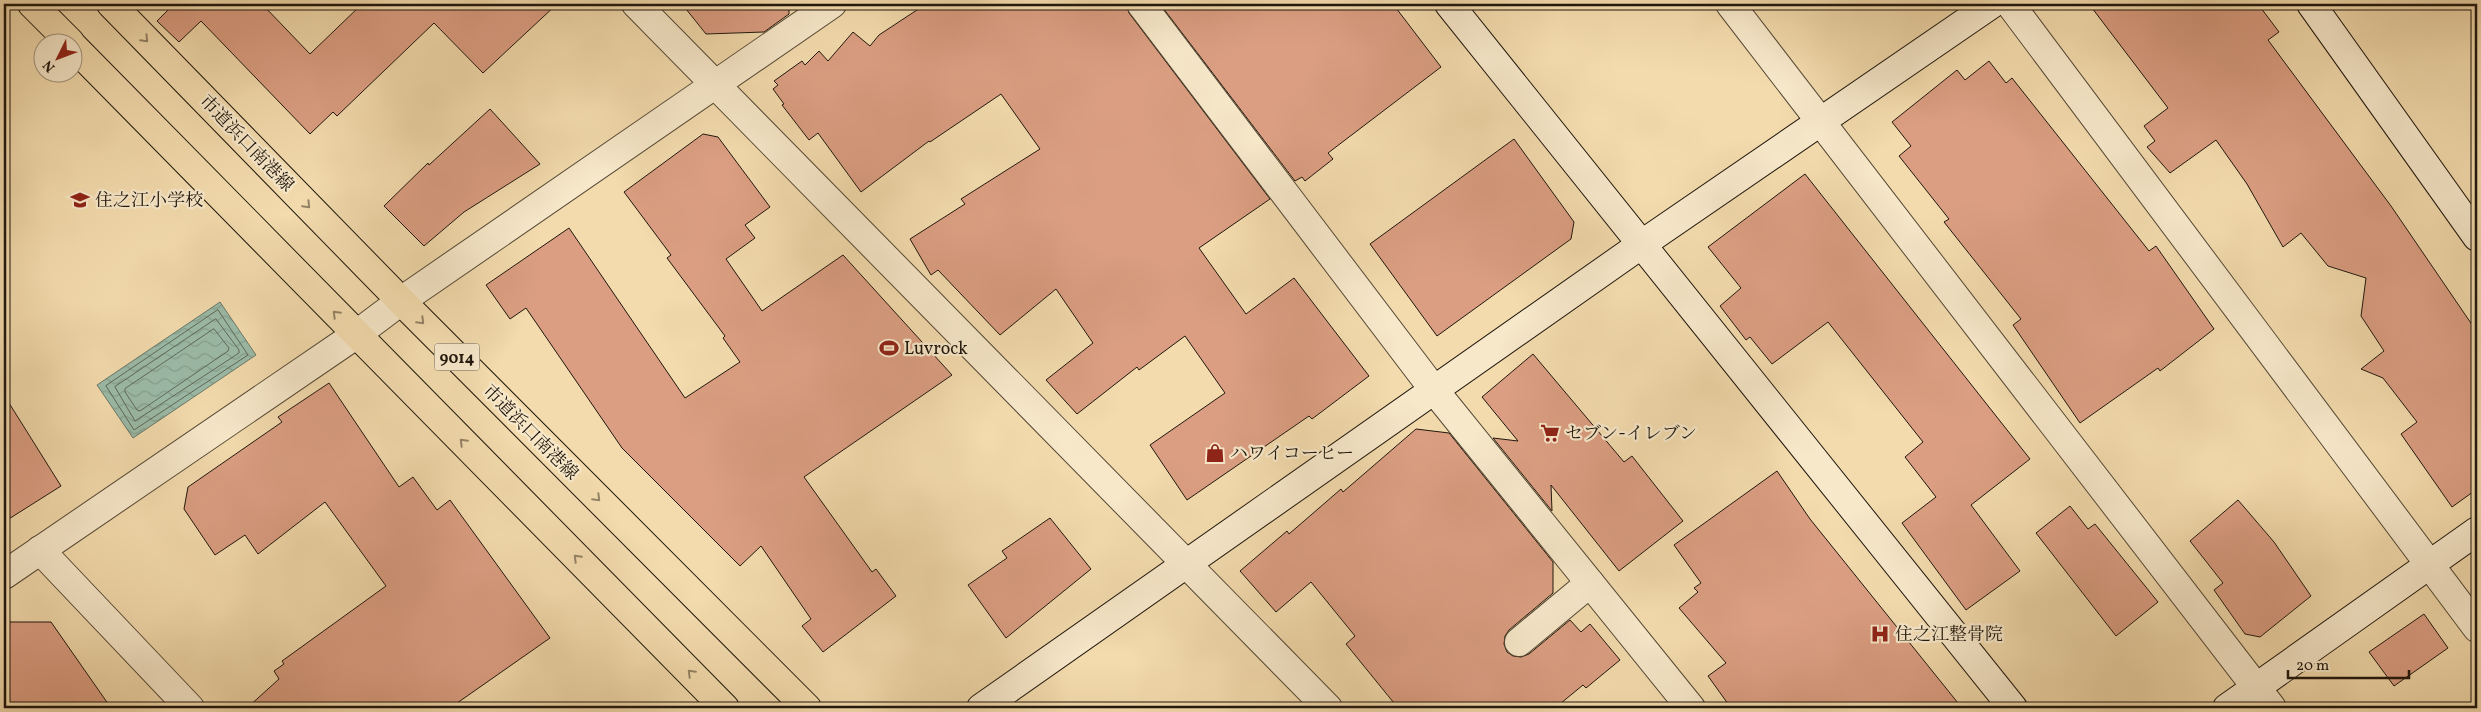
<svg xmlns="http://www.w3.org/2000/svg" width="2481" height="712" font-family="Vollkorn,'Noto Serif JP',serif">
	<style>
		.water { fill: url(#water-waves); stroke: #69796a }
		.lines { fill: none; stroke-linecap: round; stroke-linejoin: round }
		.shore { stroke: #5d695a; stroke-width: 1 }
		.building { fill: #db9e82; stroke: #1f170d }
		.street-casing { stroke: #544835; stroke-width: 30 }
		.secondary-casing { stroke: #1f170d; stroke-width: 30 }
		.primary-casing { stroke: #1f170d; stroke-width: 30 }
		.street { stroke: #f7e8ca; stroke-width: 28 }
		.secondary { stroke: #f7e8ca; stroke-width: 28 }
		.primary { stroke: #f3dbad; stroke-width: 28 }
		.oneway { stroke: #948365 }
		.labels { text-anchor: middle; stroke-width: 4.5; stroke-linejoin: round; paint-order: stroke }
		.shield { fill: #f7e8ca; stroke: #605646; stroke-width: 1 }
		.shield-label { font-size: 16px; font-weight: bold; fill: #1f170d }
		.street-label { font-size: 18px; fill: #1f170d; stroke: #f7e8ca }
		.poi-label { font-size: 18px; fill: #1f170d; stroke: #f7e8ca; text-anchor: start }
	</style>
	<defs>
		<pattern id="water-waves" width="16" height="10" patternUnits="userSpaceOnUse" patternTransform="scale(1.25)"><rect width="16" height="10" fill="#9bbba8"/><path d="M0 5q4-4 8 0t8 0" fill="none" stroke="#85a08f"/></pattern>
	</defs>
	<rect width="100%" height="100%" fill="#f3dbad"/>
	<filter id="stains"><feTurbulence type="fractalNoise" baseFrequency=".004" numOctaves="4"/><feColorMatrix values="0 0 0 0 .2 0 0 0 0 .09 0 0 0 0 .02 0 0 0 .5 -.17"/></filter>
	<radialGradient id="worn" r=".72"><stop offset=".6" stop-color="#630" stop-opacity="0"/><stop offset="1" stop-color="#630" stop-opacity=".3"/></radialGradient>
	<path class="water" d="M 220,302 L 256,355 L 133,438 L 97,385 Z"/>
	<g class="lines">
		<g class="shore">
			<path d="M 218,310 L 248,355 L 134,430 L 106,386 Z"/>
			<path d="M 216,319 L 239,350 L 239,353 L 135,421 L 115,387 Z"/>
			<path d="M 214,329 L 229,348 L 228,351 L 140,411 L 137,410 L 125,392 L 125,389 Z"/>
		</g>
	</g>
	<g class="building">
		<path d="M 174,4 L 262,4 L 310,54 L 362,4 L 557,4 L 483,73 L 434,23 L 337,116 L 333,112 L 310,134 L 201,21 L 179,42 L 157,21 Z"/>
		<path d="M 682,4 L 789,4 L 789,14 L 764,32 L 706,34 Z"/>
		<path d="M 926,4 L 1126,4 L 1129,13 L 1270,199 L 1199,248 L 1246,314 L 1294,278 L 1369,376 L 1312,419 L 1309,416 L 1187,500 L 1150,445 L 1225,393 L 1185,336 L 1139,370 L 1137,367 L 1077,414 L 1046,380 L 1093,343 L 1056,289 L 1000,335 L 938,270 L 931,275 L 910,239 L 965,204 L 961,199 L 1040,149 L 1001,94 L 930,142 L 929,141 L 861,192 L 818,133 L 809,140 L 782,105 L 784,104 L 773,89 L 778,85 L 774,81 L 802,61 L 805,65 L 819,51 L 828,61 L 853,32 L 870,46 L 879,35 Z"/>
		<path d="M 1160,4 L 1393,4 L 1441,67 L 1328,153 L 1333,159 L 1305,181 L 1302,177 L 1295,181 Z"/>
		<path d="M 2089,4 L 2258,4 L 2279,32 L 2268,40 L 2391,206 L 2477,332 L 2477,489 L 2452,507 L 2401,434 L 2417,422 L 2383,378 L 2361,369 L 2384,351 L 2361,316 L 2366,278 L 2328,266 L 2301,233 L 2283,247 L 2247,184 L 2216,140 L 2170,173 L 2147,147 L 2155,141 L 2144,126 L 2168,108 Z"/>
		<path d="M 1989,61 L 2006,83 L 2012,78 L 2149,251 L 2156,246 L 2214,329 L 2160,371 L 2158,368 L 2080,423 L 2013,325 L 2021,319 L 1944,222 L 1949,219 L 1899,156 L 1911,146 L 1892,122 L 1957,70 L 1965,80 Z"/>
		<path d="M 490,109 L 540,164 L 464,212 L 424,246 L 384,206 L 428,163 L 429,165 Z"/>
		<path d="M 703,134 L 718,137 L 770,207 L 745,225 L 755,238 L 726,259 L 762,311 L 843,255 L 952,375 L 804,477 L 872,572 L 876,569 L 896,596 L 823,652 L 802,626 L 811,619 L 761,546 L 740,566 L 622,448 L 526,308 L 510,319 L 486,285 L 569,228 L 685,398 L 740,362 L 723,338 L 725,336 L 667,258 L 671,255 L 624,192 Z"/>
		<path d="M 1514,139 L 1574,222 L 1571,239 L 1437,336 L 1370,244 Z"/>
		<path d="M 1805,174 L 2030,459 L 1971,505 L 2020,571 L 1966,610 L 1902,523 L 1936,497 L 1905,457 L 1923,442 L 1828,322 L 1772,364 L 1750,337 L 1746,340 L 1720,306 L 1741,288 L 1708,247 Z"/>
		<path d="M 1533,354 L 1624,462 L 1632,456 L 1683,521 L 1619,571 L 1551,485 L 1552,511 L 1493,438 L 1518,441 L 1482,397 Z"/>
		<path d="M 329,383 L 399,487 L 413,477 L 437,510 L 450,500 L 550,638 L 450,708 L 247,708 L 279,679 L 274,671 L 284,664 L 282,661 L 386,586 L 325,502 L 258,554 L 245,535 L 215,555 L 184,509 L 188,487 L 282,422 L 278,417 Z"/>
		<path d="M 4,395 L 61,486 L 4,522 Z"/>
		<path d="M 1416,429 L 1449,433 L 1553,562 L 1553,593 L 1509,630 L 1505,636 L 1504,644 L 1507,652 L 1513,656 L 1521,657 L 1529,654 L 1570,620 L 1581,632 L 1590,624 L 1620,660 L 1586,688 L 1583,685 L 1555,708 L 1398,708 L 1346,644 L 1355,636 L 1311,582 L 1276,612 L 1240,571 L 1287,531 L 1289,534 L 1341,489 L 1343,492 Z"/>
		<path d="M 1777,471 L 1810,519 L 1962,708 L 1731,708 L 1708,676 L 1726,663 L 1679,608 L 1698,592 L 1694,588 L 1701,583 L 1674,545 Z"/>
		<path d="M 2238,500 L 2274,542 L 2311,596 L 2260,637 L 2245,634 L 2214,590 L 2223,583 L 2190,541 Z"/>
		<path d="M 2070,506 L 2088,529 L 2095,524 L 2158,602 L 2116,636 L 2036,533 Z"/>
		<path d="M 1050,518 L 1091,569 L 1006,638 L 968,585 L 1007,558 L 1002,551 Z"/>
		<path d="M 2424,614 L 2448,648 L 2394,686 L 2369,652 Z"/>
		<path d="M 4,622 L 51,622 L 111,708 L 4,708 Z"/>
	</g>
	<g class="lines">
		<g class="street-casing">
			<g id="street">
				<path d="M 636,4 L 1328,708"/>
				<path d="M 1141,4 L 1434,390 L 1691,708"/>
				<path d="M 1730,4 L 2272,708"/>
				<path d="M 2010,4 L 2477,628"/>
				<path d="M 40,550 L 190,708"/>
				<path d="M 4,575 L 357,334 L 401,301 L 832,4"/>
				<path d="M 1519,642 L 1590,583"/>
			</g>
		</g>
		<g class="secondary-casing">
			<g id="secondary">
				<path d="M 1449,4 L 2013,708"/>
				<path d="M 2311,4 L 2477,237"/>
				<path d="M 981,708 L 1642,244 L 1992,4"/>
				<path d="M 2227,708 L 2477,531"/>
			</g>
		</g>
		<g class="primary-casing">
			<g id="primary">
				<path d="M 32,4 L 70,42"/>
				<path d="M 111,4 L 401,301 L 807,708"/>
				<path d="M 72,45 L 725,708"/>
			</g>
		</g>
		<use href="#street" class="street"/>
		<use href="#secondary" class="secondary"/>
		<use href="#primary" class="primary"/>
	</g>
	<defs><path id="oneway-chevron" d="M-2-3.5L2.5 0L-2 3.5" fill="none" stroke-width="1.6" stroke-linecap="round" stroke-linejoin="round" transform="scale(1.25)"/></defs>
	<g class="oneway">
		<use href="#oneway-chevron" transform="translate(145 39) rotate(46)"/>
		<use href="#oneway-chevron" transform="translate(307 205) rotate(46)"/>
		<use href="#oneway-chevron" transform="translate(336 314) rotate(-135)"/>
		<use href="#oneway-chevron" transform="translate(421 321) rotate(45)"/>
		<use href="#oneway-chevron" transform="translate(463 442) rotate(-135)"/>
		<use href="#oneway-chevron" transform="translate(597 498) rotate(45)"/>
		<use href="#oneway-chevron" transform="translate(577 558) rotate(-135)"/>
		<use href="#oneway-chevron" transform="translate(691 673) rotate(-135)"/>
	</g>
	<defs>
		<g id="school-bare" transform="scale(1.5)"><path d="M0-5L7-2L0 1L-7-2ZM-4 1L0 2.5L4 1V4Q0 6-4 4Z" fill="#8f2418" stroke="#f7e8ca" stroke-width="2.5" paint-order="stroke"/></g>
		<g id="stadium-bare" transform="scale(1.5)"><path d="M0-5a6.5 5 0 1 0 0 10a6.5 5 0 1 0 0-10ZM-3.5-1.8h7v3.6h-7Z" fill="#8f2418" stroke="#f7e8ca" stroke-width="2.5" paint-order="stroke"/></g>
		<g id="supermarket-bare" transform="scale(1.5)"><path d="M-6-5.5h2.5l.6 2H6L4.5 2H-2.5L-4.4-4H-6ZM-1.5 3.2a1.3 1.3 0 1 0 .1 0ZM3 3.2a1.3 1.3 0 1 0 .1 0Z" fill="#8f2418" stroke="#f7e8ca" stroke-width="2.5" paint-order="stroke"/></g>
		<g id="shop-bare" transform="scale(1.5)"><path d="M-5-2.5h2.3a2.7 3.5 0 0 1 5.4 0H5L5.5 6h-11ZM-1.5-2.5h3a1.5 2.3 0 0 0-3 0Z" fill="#8f2418" stroke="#f7e8ca" stroke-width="2.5" paint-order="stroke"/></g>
		<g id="hospital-bare" transform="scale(1.5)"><path d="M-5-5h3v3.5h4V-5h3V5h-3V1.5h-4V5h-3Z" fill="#8f2418" stroke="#f7e8ca" stroke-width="2.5" paint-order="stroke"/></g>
	</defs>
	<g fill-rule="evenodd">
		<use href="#school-bare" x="80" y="200"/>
		<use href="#stadium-bare" x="889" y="348"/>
		<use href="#supermarket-bare" x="1550" y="433"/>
		<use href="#shop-bare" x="1215" y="453"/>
		<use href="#hospital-bare" x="1880" y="634"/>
	</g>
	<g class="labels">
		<rect class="shield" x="434.5" y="343.5" width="45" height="27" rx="4"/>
		<g class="shield-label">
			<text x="457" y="363">9014</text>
		</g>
		<g class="street-label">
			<text transform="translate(247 143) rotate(46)" y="6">市道浜口南港線</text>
			<text transform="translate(531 432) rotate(45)" y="6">市道浜口南港線</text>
		</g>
		<g class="poi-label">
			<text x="95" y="206">住之江小学校</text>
			<text x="904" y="354">Luvrock</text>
			<text x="1565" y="439">セブン-イレブン</text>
			<text x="1230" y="459">ハワイコーヒー</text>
			<text x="1895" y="640">住之江整骨院</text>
		</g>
	</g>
	<rect width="2481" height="712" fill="none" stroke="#f3dbad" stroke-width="20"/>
	<rect x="5" y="5" width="2471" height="702" fill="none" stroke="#1f170d" stroke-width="2.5"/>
	<rect x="10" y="10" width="2461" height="692" fill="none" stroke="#1f170d"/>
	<g transform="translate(58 58) rotate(228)"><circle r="24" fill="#f7e8ca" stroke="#a1947e"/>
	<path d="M0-4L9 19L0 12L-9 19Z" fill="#8f2418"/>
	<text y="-8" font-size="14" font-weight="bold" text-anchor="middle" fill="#1f170d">N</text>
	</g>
	<path d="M2288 670v8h121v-8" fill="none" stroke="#1f170d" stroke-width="2.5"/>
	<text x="2296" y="670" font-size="15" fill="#1f170d" stroke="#f7e8ca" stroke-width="4" paint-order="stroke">20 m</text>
	<rect width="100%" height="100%" filter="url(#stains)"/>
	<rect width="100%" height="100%" fill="url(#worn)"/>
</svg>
